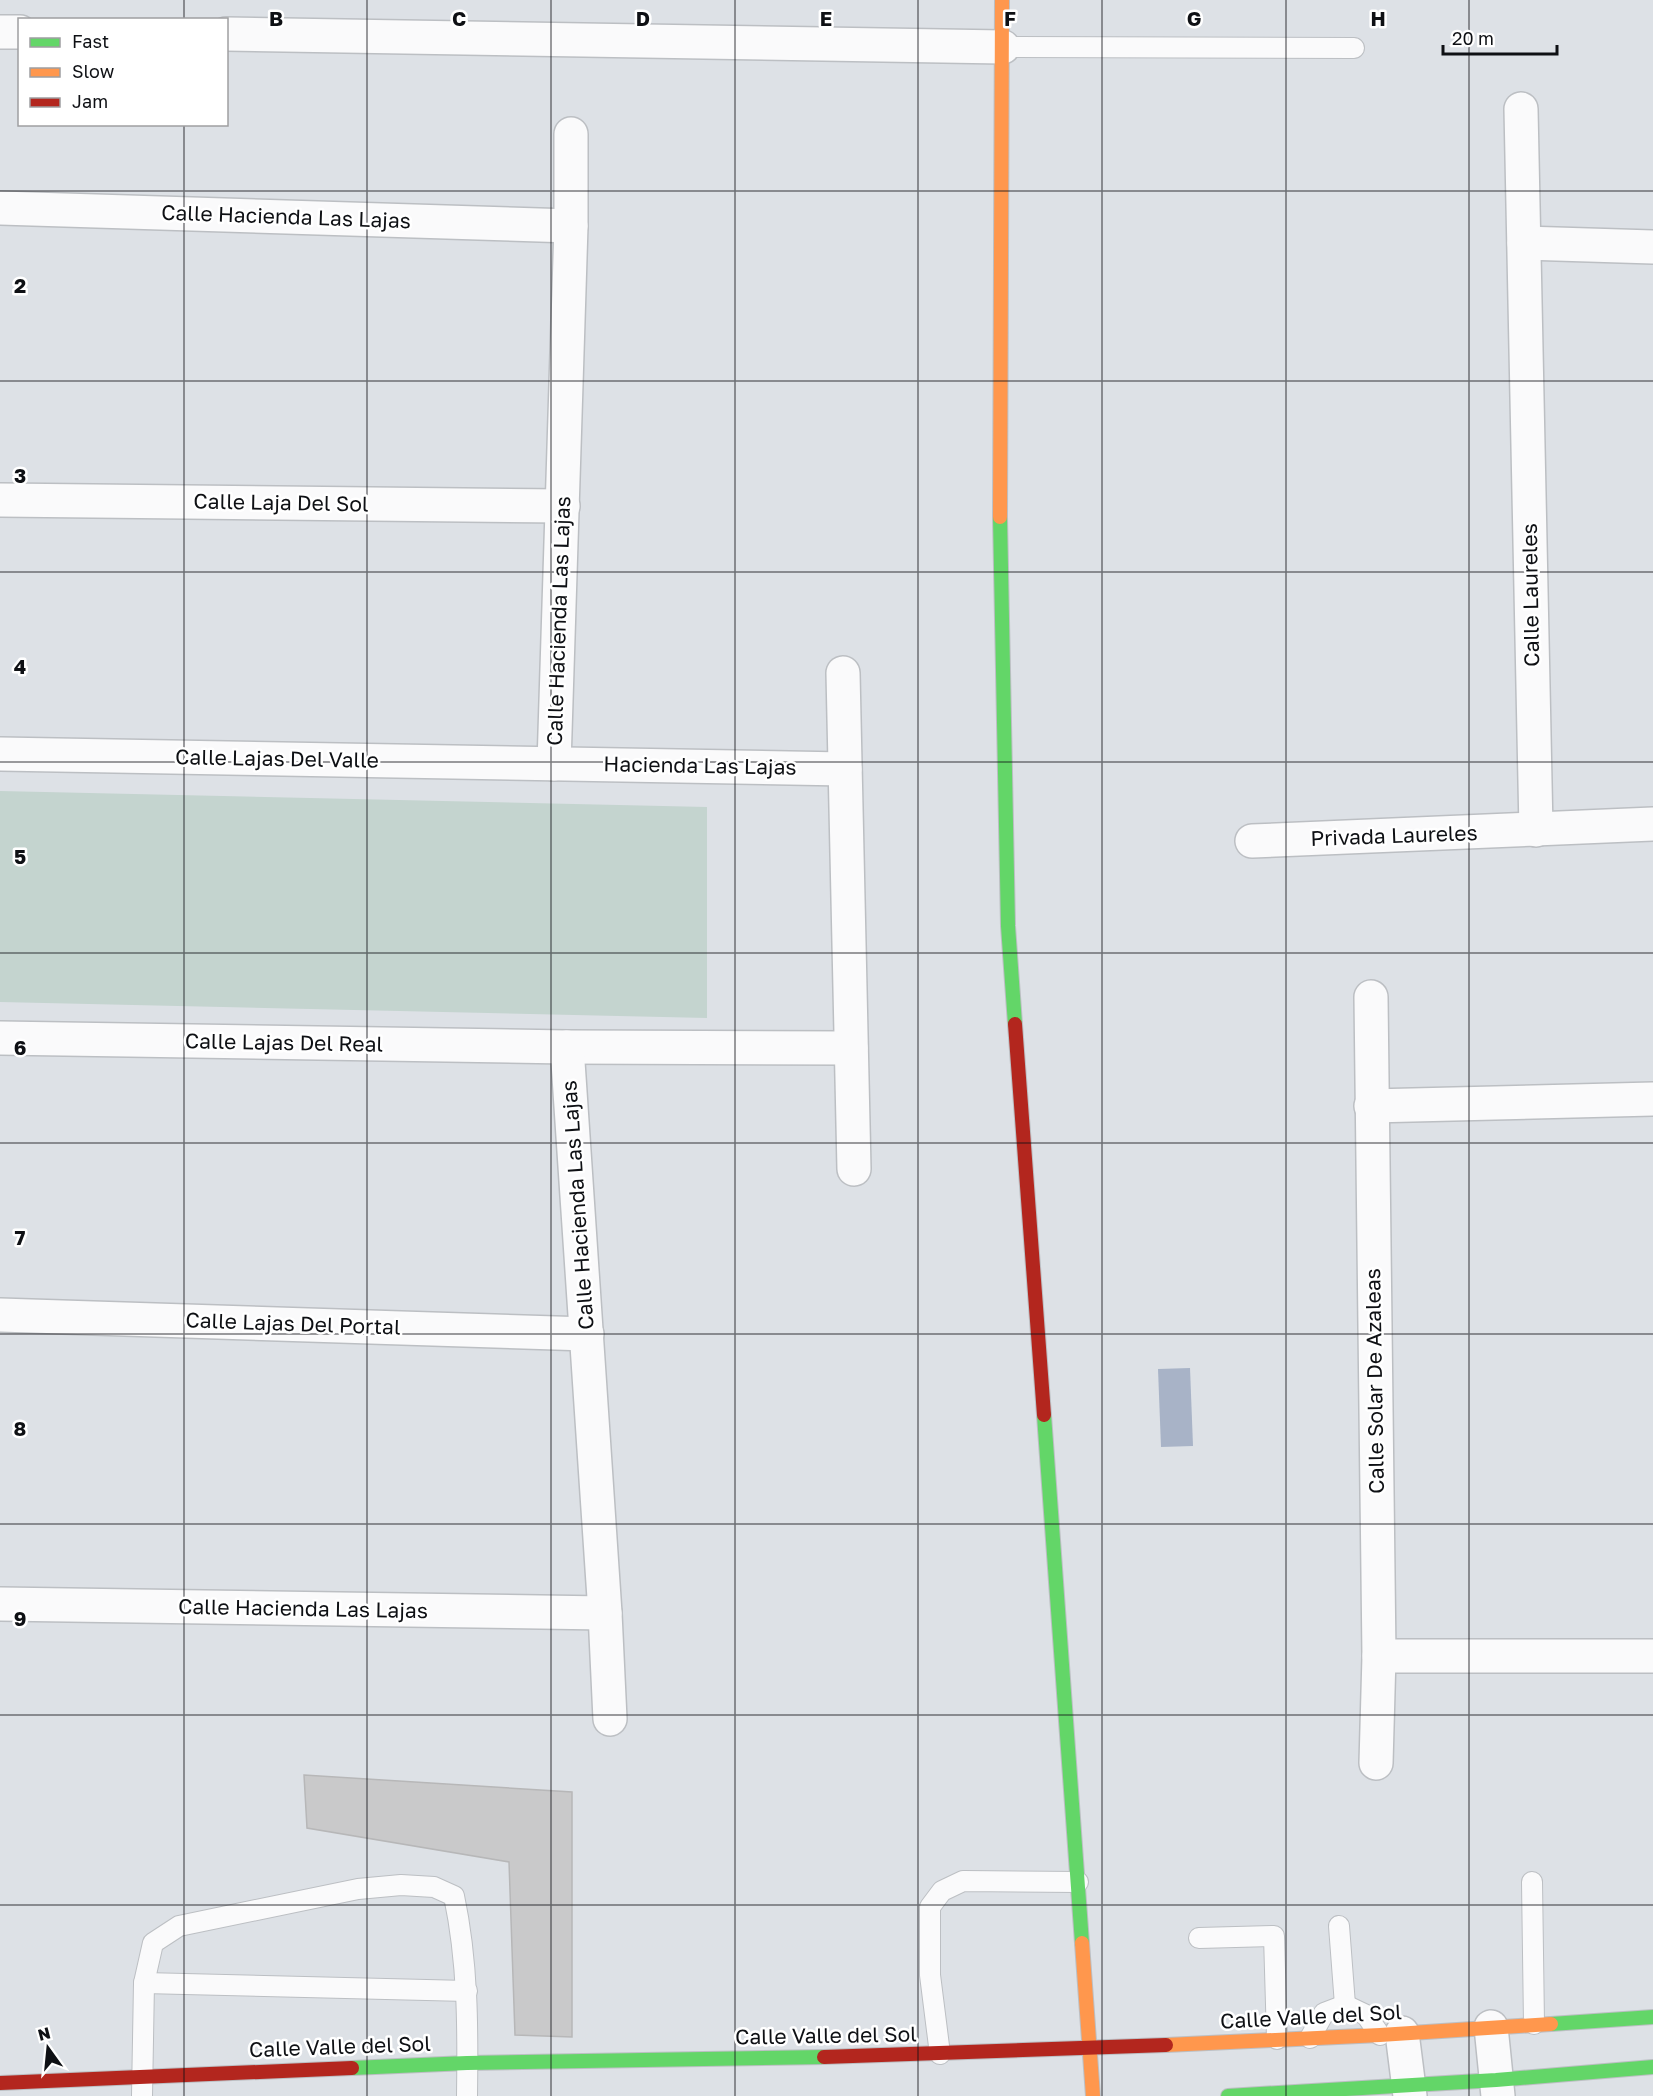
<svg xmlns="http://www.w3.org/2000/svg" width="1653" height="2096" font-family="'Golos Text',sans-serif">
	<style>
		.green { fill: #c4d4cf }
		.water { fill: #a8b3c7 }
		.building { fill: #c9c9ca; stroke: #b7b7b8; stroke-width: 1.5 }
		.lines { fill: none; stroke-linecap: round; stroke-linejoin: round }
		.lane-casing { stroke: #bcbfc3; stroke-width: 22 }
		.street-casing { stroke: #bcbfc3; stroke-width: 36 }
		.fast-casing { stroke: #bcbfc3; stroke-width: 16 }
		.slow-casing { stroke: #bcbfc3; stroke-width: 16 }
		.jam-casing { stroke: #bcbfc3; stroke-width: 16 }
		.lane { stroke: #fafafb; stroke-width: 20 }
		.street { stroke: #fafafb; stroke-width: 33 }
		.fast { stroke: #63d668; stroke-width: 14 }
		.slow { stroke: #ff974d; stroke-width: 14 }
		.jam { stroke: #b3261e; stroke-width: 14 }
		.grid { fill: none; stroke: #0e1014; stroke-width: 1.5; stroke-opacity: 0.55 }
		.labels { text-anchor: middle; stroke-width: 5; stroke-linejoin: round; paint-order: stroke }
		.street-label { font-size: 21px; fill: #0e1014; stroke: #fff }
		.grid-label { font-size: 20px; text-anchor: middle; font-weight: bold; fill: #0e1014; stroke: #fff; stroke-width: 5; stroke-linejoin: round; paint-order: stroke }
	</style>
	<rect width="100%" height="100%" fill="#dde1e6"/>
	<path class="green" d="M 0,791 L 707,807 L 707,1018 L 0,1002 Z"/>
	<path class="water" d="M 1190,1368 L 1193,1446 L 1161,1447 L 1158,1369 Z"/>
	<path class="building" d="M 304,1775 L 572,1792 L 572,2037 L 515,2035 L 509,1862 L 307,1828 Z"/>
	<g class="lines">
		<g class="lane-casing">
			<g id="lane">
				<path d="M 1003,47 L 1354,48"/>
				<path d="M 1532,1882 L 1534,2024"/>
				<path d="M 1339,1926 L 1345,2005"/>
				<path d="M 1199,1938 L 1274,1936 L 1277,2039"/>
				<path d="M 144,1983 L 467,1991"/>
				<path d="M 1310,2038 L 1324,2013 L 1345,2005 L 1366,2015 L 1380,2035"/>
				<path d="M 940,2054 L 930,1975 L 930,1907 L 942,1891 L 963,1881 L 1078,1882"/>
				<path d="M 142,2096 L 144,1983 L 153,1943 L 179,1926 L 358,1889 L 401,1885 L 434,1887 L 454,1896 C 468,1962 468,2029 467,2096"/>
			</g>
		</g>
		<g class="street-casing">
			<g id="street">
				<path d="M 0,32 L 20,32"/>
				<path d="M 226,34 L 1003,47"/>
				<path d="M 1521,109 L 1536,830"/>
				<path d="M 0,208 L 571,226"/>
				<path d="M 1524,243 L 1653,247"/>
				<path d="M 0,500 L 563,506"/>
				<path d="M 843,673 L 854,1169"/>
				<path d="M 0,754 L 845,769"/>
				<path d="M 554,764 L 571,226 L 571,134"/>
				<path d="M 1252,841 L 1653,824"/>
				<path d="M 1371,997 L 1379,1656 L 1376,1763"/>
				<path d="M 0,1038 L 567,1047 L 851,1048"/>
				<path d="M 567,1047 L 605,1613 L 610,1719"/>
				<path d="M 1371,1106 L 1653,1099"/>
				<path d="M 0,1315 L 587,1334"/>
				<path d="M 0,1604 L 605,1613"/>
				<path d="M 1379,1656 L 1653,1656"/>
				<path d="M 1491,2027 L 1498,2096"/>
				<path d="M 1402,2033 L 1410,2096"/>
			</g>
		</g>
		<g class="fast-casing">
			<g id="fast">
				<path d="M 1000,517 L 1008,926 L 1015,1024"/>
				<path d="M 1044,1415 L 1082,1943"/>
				<path d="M 1551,2024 L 1653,2017"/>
				<path d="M 352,2068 L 467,2063 L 824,2057"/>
				<path d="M 1228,2096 L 1496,2080 L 1653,2067"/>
			</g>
		</g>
		<g class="slow-casing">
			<g id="slow">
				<path d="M 1000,517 L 1002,0"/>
				<path d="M 1082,1943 L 1093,2096"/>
				<path d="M 1166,2045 L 1380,2035 L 1551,2024"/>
			</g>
		</g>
		<g class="jam-casing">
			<g id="jam">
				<path d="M 1015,1024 L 1044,1415"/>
				<path d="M 824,2057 L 1166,2045"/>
				<path d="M 0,2083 L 352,2068"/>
			</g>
		</g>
		<use href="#lane" class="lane"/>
		<use href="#street" class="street"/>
		<use href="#fast" class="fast"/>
		<use href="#slow" class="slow"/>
		<use href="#jam" class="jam"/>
	</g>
	<path class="grid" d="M 184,0 L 184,20M 367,0 L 367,2096M 551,0 L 551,2096M 735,0 L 735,2096M 918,0 L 918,2096M 1102,0 L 1102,2096M 1286,0 L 1286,2096M 1469,0 L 1469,2096M 184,124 L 184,2096M 0,191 L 1653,191M 0,381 L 1653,381M 0,572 L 1653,572M 0,762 L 1653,762M 0,953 L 1653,953M 0,1143 L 1653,1143M 0,1334 L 1653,1334M 0,1524 L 1653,1524M 0,1715 L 1653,1715M 0,1905 L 1653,1905"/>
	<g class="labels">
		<g class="street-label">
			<text transform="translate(286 217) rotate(2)" y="7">Calle Hacienda Las Lajas</text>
			<text transform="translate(281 503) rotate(1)" y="7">Calle Laja Del Sol</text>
			<text transform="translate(1531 595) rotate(-91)" y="7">Calle Laureles</text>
			<text transform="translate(559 621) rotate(-88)" y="7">Calle Hacienda Las Lajas</text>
			<text transform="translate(277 759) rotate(1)" y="7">Calle Lajas Del Valle</text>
			<text transform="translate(700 766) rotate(1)" y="7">Hacienda Las Lajas</text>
			<text transform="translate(1394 836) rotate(-2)" y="7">Privada Laureles</text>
			<text transform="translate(284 1043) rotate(1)" y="7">Calle Lajas Del Real</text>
			<text transform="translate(578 1205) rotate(-94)" y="7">Calle Hacienda Las Lajas</text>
			<text transform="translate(293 1324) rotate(2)" y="7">Calle Lajas Del Portal</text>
			<text transform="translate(1375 1381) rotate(-91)" y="7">Calle Solar De Azaleas</text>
			<text transform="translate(303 1609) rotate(1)" y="7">Calle Hacienda Las Lajas</text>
			<text transform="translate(1311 2017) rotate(-3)" y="7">Calle Valle del Sol</text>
			<text transform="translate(826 2036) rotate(-1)" y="7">Calle Valle del Sol</text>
			<text transform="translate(340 2047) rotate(-2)" y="7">Calle Valle del Sol</text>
		</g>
	</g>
	<g class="grid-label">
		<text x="276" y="26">B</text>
		<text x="459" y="26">C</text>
		<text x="643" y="26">D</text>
		<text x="826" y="26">E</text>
		<text x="1010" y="26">F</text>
		<text x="1194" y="26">G</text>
		<text x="1378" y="26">H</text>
		<text x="20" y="293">2</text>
		<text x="20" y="483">3</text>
		<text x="20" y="674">4</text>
		<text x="20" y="864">5</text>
		<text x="20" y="1055">6</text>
		<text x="20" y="1245">7</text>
		<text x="20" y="1436">8</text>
		<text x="20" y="1626">9</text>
	</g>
	<rect x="18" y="18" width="210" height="108" fill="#ffffff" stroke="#9f9fa1" stroke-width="1.5"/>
	<rect x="30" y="38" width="30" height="9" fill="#63d668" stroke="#9f9fa1" stroke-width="1.5"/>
	<text x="72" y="48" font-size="18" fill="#0e1014">Fast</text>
	<rect x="30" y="68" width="30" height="9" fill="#ff974d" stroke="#9f9fa1" stroke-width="1.5"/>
	<text x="72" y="78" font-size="18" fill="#0e1014">Slow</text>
	<rect x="30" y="98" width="30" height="9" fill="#b3261e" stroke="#9f9fa1" stroke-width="1.5"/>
	<text x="72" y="108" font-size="18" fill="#0e1014">Jam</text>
	<g transform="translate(48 2048) rotate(345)" stroke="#ffffff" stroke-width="4.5" paint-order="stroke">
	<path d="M0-4.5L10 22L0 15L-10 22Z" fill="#0e1014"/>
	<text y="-9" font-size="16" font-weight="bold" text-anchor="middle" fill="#0e1014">N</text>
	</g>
	<path d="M1443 45v9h114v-9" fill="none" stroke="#0e1014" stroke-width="3"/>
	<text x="1452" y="45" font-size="18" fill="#0e1014" stroke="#ffffff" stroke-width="4.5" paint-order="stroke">20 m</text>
</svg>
